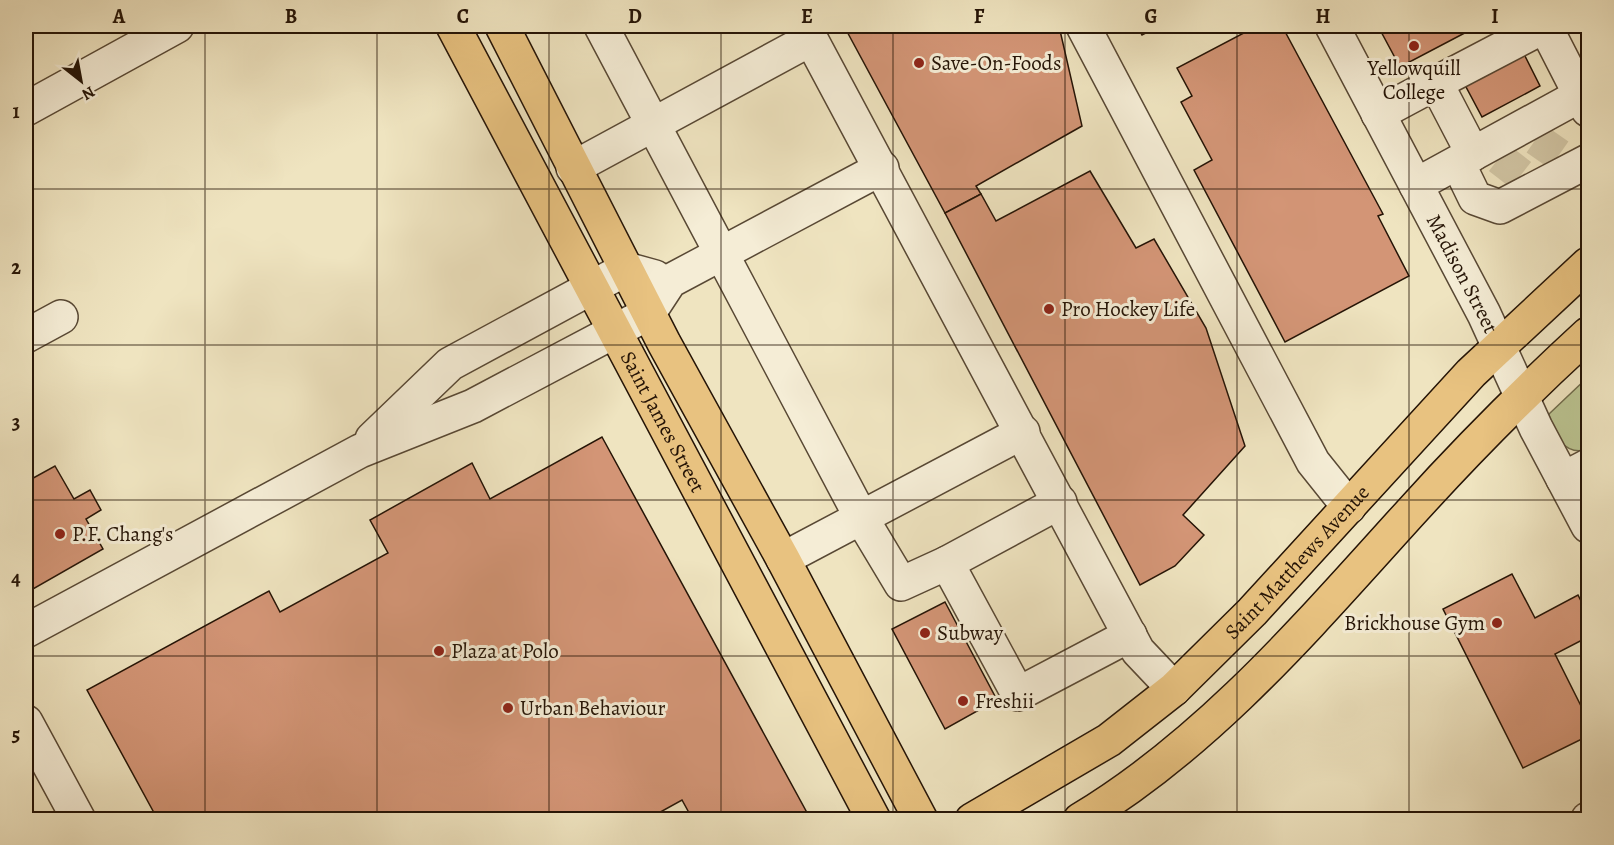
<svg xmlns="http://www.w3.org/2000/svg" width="1614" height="845" font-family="Alegreya,serif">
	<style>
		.green { fill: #bbc491; stroke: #706c4c; stroke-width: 1.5 }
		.building { fill: #d39576; stroke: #251406; stroke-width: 1.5 }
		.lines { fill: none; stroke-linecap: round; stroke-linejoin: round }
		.minor-tunnel { stroke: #d1c5a4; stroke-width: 33; stroke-dasharray: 33 16; stroke-linecap: butt }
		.minor-casing { stroke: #584834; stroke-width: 36 }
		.major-casing { stroke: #251406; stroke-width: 36 }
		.minor { stroke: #f5edd6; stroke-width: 33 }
		.major { stroke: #e8c280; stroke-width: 33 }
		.grid { fill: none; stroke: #251406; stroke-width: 1.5; stroke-opacity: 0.55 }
		.poi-dot { fill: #8f2418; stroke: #f5edd6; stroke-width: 2 }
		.labels { text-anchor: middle; stroke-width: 6; stroke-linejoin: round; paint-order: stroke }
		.poi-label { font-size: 21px; fill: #251406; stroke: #f5edd6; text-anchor: start }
		.street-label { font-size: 21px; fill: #251406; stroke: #f5edd6 }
		.neatline { fill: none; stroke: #251406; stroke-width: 2 }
		.grid-label { font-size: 20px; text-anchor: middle; font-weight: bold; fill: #251406 }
	</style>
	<rect width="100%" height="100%" fill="#efe4c0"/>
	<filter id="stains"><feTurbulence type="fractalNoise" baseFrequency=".00333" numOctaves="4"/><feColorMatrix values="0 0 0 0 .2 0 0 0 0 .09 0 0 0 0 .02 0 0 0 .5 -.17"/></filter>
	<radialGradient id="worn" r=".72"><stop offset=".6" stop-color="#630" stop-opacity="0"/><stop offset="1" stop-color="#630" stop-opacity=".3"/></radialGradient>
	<path class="green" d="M 1588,377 L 1588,449 C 1566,457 1550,434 1549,414 Z"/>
	<g class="building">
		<path d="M 844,26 L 1059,26 L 1082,126 L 976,186 L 981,194 L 945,213 Z"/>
		<path d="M 1137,26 L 1159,26 L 1142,35 Z"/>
		<path d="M 1257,26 L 1282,26 L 1383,214 L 1378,216 L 1409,276 L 1285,342 L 1194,170 L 1212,160 L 1181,102 L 1192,96 L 1177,68 Z"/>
		<path d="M 1378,26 L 1478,26 L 1400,67 Z"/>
		<path d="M 1524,54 L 1540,86 L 1482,117 L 1465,85 Z"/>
		<path d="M 1090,171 L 1136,248 L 1154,239 L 1206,328 L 1245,446 L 1183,515 L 1204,535 L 1175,566 L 1140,585 L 945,213 L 981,194 L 996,221 Z"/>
		<path d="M 602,437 L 811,820 L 693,820 L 682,800 L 646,820 L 158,820 L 87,690 L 269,591 L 280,612 L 388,553 L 370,520 L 472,463 L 490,499 Z"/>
		<path d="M 55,466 L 74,499 L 90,490 L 101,510 L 86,519 L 103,549 L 26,593 L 26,482 Z"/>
		<path d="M 1512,574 L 1535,618 L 1578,595 L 1588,615 L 1588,637 L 1555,654 L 1588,720 L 1588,736 L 1523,768 L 1443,609 Z"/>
		<path d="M 945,602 L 997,700 L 945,729 L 892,629 Z"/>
	</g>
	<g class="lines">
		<g class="minor-tunnel">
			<path d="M 1536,139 L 1559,155"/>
			<path d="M 1499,158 L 1521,175"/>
		</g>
		<g class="minor-casing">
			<g id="minor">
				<path d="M 601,26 L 862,519 L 901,584 L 947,563"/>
				<path d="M 804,26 L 1138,651 L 1174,689"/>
				<path d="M 1083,26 L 1313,462 L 1349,507"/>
				<path id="s1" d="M 1332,26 L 1484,314 L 1536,428 L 1588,526"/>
				<path d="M 1545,26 L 1588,110"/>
				<path d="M 1436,83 L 1545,26"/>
				<path d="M 26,109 L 177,26"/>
				<path d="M 1378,114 L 1436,83 L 1473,154"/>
				<path d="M 1458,163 L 1475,198 L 1500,207 L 1588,161"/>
				<path d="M 573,168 L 811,39"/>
				<path d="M 1416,185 L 1588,91"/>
				<path d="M 26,336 L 61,317"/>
				<path d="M 372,439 L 450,364 L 626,269 L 655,277"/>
				<path d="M 1563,479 L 1588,466"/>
				<path d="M 1060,502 L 947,563 L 1018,694 L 1130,635"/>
				<path d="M 783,559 L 1023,432"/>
				<path d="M 26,631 L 360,451 L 473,406 L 649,313 L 670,281 L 882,168"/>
				<path d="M 26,722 L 79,820"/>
				<path d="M 1588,820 L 1588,819"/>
			</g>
		</g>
		<g class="major-casing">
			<g id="major">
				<path id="s2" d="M 453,26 L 874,820"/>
				<path d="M 502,26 L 664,343 L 783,559 L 921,820"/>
				<path id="s3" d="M 972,820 L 1109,740 L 1174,689 L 1252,612 L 1471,373 L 1588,264"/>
				<path d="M 1080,820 C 1211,741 1310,623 1412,511 C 1468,449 1527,390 1588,334"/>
			</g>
		</g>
		<use href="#minor" class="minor"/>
		<use href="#major" class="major"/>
	</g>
	<path class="grid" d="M 205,26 L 205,820M 377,26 L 377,820M 549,26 L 549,820M 721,26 L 721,820M 893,26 L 893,820M 1065,26 L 1065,820M 1237,26 L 1237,820M 1409,26 L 1409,820M 26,189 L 1588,189M 26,345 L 1588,345M 26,500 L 1588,500M 26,656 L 1588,656"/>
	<g class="poi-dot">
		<circle cx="1414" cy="46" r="6"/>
		<circle cx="919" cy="63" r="6"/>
		<circle cx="1049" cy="309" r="6"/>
		<circle cx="60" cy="534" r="6"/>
		<circle cx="1497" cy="623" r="6"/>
		<circle cx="925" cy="633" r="6"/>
		<circle cx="439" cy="651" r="6"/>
		<circle cx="963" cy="701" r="6"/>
		<circle cx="508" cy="708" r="6"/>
	</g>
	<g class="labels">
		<g class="poi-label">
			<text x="931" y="70">Save-On-Foods</text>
			<text x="1414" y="75" text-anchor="middle">Yellowquill<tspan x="1414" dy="24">College</tspan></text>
			<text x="1061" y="316">Pro Hockey Life</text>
			<text x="72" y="541">P.F. Chang's</text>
			<text x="1485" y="630" text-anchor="end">Brickhouse Gym</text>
			<text x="937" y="640">Subway</text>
			<text x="451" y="658">Plaza at Polo</text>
			<text x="975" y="708">Freshii</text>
			<text x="520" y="715">Urban Behaviour</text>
		</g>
		<g class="street-label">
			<text dy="7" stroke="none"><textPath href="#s1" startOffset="280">Madison Street</textPath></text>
			<text dy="7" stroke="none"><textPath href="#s2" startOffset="448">Saint James Street</textPath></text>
			<text dy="7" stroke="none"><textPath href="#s3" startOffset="418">Saint Matthews Avenue</textPath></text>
		</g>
	</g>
	<rect width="1614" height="845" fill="none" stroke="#efe4c0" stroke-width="66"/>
	<g transform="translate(81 81) rotate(149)" stroke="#f5edd6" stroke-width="4.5" paint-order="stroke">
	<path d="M0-4.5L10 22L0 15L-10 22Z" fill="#251406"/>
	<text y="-9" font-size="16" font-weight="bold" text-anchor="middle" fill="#251406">N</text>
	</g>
	<rect x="33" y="33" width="1548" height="779" class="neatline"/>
	<g class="grid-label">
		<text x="119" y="23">A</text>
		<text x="291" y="23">B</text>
		<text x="463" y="23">C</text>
		<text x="635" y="23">D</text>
		<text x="807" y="23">E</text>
		<text x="979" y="23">F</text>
		<text x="1151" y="23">G</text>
		<text x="1323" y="23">H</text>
		<text x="1495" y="23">I</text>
		<text x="16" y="118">1</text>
		<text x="16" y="274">2</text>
		<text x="16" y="429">3</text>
		<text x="16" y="585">4</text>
		<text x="16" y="741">5</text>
	</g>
	<rect width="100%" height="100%" filter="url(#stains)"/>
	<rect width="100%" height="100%" fill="url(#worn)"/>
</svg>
